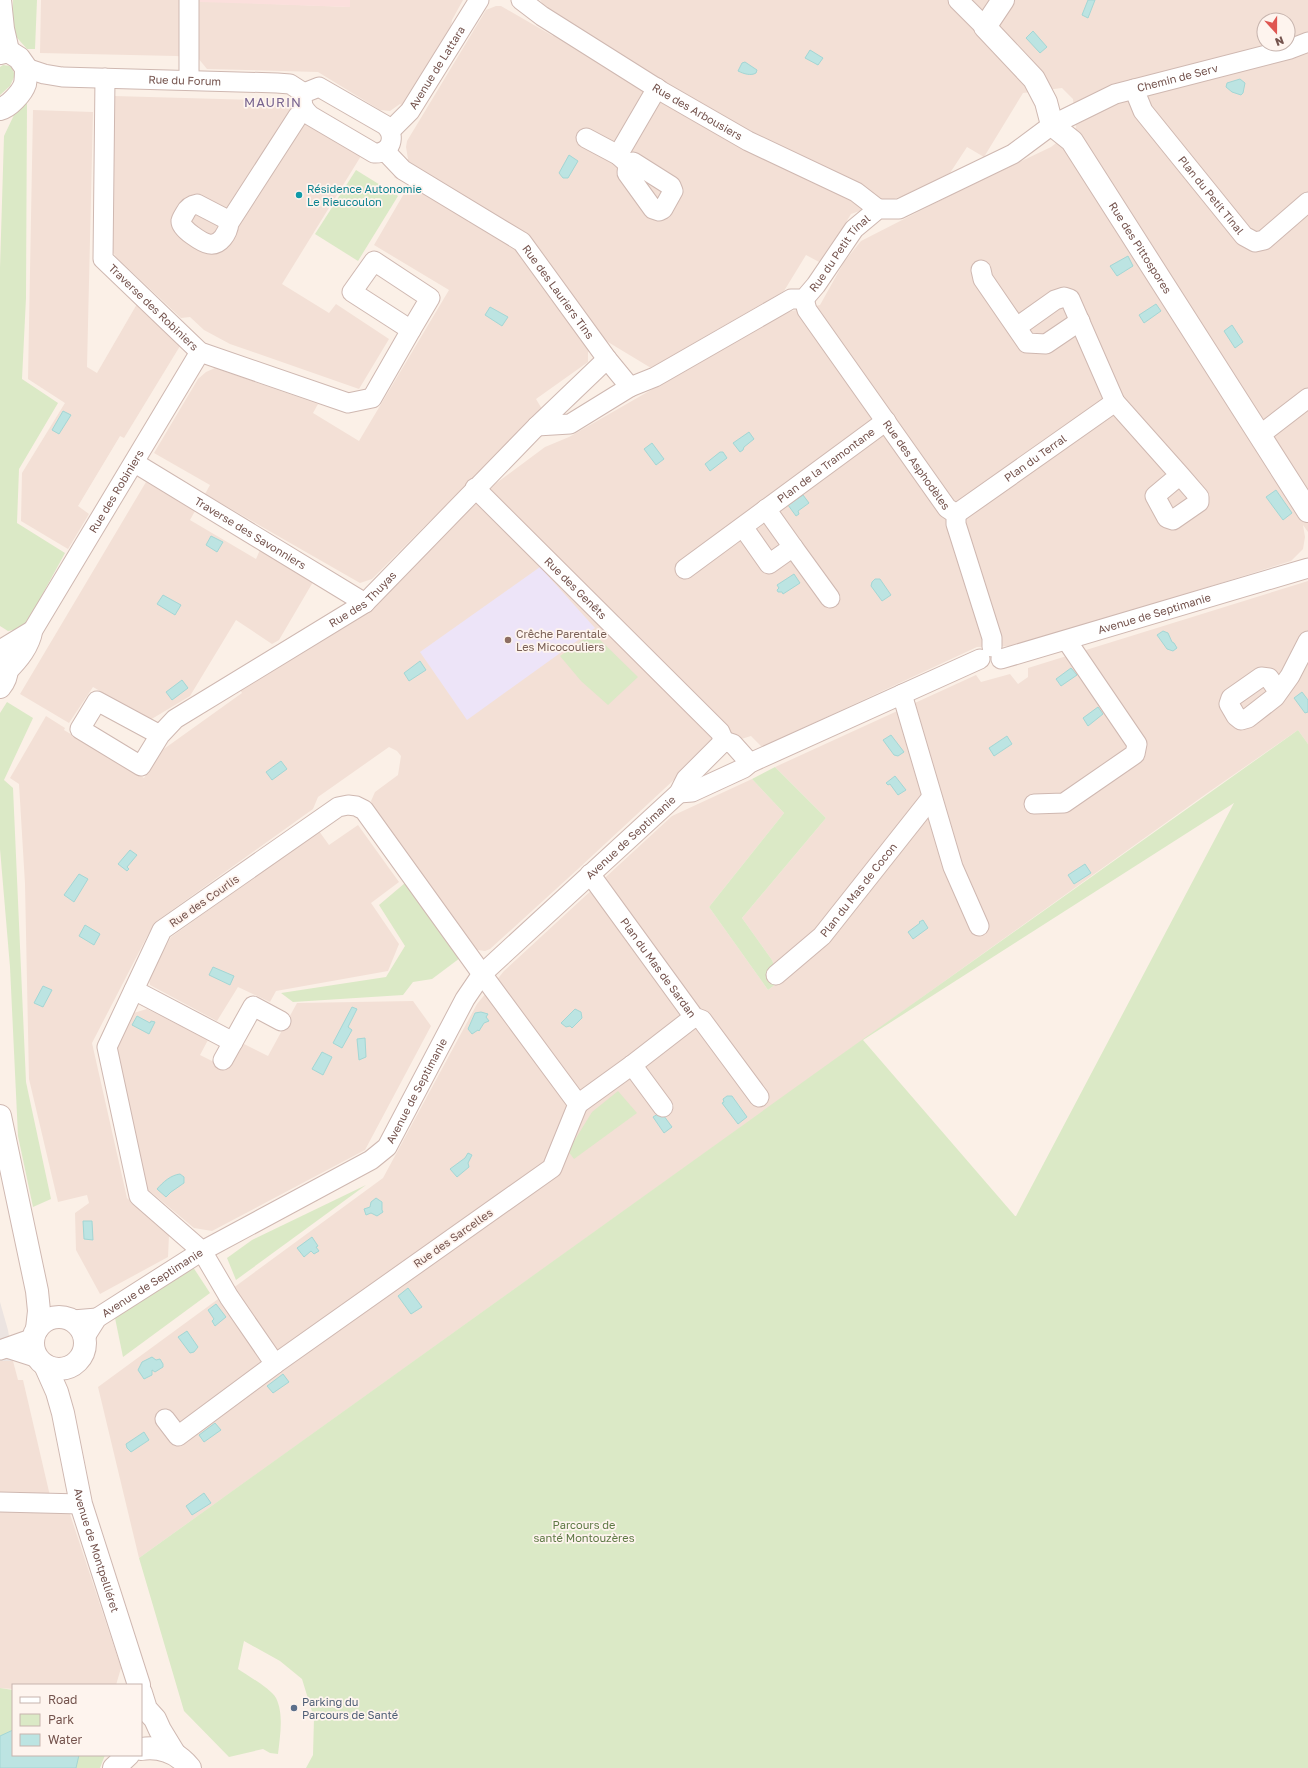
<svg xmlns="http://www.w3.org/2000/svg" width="1308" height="1768" font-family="'Golos Text',sans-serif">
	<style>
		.residential { fill: #f3e0d6; fill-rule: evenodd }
		.commercial { fill: #fbdfdc }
		.industrial { fill: #ece4e1 }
		.education { fill: #ede4f8 }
		.green { fill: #dbe9c6; fill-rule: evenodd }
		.water { fill: #bce4e2; stroke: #a3d6d4 }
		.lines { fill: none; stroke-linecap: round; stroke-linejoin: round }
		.minor-casing { stroke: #cfb8b1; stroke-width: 21 }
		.tertiary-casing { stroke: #cfb8b1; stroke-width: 24 }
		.minor { stroke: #fff; stroke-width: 19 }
		.tertiary { stroke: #fff; stroke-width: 22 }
		.culture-dot { fill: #0f9aa8; stroke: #fef4ee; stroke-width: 1.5 }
		.education-dot { fill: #8d6e63; stroke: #fef4ee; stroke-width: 1.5 }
		.service-dot { fill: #5c6f8a; stroke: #fef4ee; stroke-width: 1.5 }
		.labels { text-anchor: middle; stroke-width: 3.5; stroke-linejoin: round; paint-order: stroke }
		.street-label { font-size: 11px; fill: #74534d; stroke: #fef4ee }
		.culture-label { font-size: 11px; fill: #0d838f; stroke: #fef4ee; text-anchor: start }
		.education-label { font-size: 11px; fill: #785e54; stroke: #fef4ee; text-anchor: start }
		.park-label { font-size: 11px; fill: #5e7945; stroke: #fef4ee }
		.service-label { font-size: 11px; fill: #4e5e75; stroke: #fef4ee; text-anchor: start }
		.quarter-label { font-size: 13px; letter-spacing: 1px; fill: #796590; stroke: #fef4ee }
	</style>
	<rect width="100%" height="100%" fill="#fbf0e7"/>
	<g class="residential">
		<path d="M 41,0 L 200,0 L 200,1 L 350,7 L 350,0 L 463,0 L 452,20 L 451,26 L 403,106 L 400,104 L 390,111 L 380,110 L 318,72 L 207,69 L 198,58 L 176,56 L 40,53 Z"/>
		<path d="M 540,0 L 1308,0 L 1308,532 L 1303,525 L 1305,537 L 1303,549 L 1291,561 L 1020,646 L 977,647 L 762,747 L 751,736 L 706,750 L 578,869 L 490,949 L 485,951 L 478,950 L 472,947 L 375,812 L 371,801 L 375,792 L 398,775 L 401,756 L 397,751 L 389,747 L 318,797 L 313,809 L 154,923 L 92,1043 L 127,1198 L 169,1235 L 168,1257 L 100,1294 L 76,1250 L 75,1213 L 89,1203 L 87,1195 L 58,1202 L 29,1079 L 25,884 L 19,784 L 10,778 L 46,716 L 65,728 L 64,730 L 144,778 L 161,751 L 242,693 L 239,688 L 378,601 L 495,484 L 545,447 L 569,437 L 787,312 L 820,305 L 844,262 L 861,241 L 953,194 L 1051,147 L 1076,128 L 1073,99 L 1062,88 L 1023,93 L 984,157 L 967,147 L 950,173 L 914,192 L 851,214 L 821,263 L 806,255 L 784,291 L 651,368 L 603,339 L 588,352 L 588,362 L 536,399 L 542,409 L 372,579 L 360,583 L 205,494 L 210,485 L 154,453 L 198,379 L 206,372 L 215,368 L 318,404 L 313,413 L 359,441 L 449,290 L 374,245 L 409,185 L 394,177 L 408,159 L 406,147 L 407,141 L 486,10 L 496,6 L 501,6 L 553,36 L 545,7 ZM 1264,20 L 1288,20 L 1288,44 L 1264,44 Z"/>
		<path d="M 114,96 L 287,101 L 312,127 L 361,156 L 282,284 L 329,313 L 336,304 L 389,339 L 359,389 L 230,344 L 204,330 L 190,317 L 181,318 L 117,258 L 109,247 Z"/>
		<path d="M 33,110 L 93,112 L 87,367 L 97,373 L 137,304 L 180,346 L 124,438 L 120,436 L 78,506 L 89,514 L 68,549 L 21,521 L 22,473 L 65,403 L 28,379 Z"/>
		<path d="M 146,482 L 195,511 L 190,520 L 256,559 L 260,550 L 313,582 L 279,640 L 272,644 L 236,620 L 190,696 L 150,720 L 93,687 L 69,723 L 20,694 Z"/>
		<path d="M 1308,581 L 1308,744 L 1298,730 L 1206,794 L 139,1558 L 98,1387 L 383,1178 L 477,1004 L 504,971 L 672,816 L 752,779 L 784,813 L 709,907 L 768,990 L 780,981 L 772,960 L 742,918 L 826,818 L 775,767 L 976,675 L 981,682 L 1010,674 L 1018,684 L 1028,677 L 1028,668 Z"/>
		<path d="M 358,825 L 399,882 L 371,903 L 399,944 L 388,971 L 276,991 L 270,1002 L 238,987 L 217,1021 L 150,985 L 149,978 L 171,937 L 319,831 L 329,845 Z"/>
		<path d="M 413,1001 L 431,1026 L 365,1150 L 212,1231 L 194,1228 L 146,1188 L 114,1050 L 130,1014 L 147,1009 L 208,1040 L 200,1055 L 228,1069 L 242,1043 L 268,1056 L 297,1003 Z"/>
		<path d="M 0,1361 L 13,1361 L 18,1380 L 23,1380 L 50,1496 L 68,1508 L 121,1668 L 116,1685 L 13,1685 L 13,1689 L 0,1688 Z"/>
	</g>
	<path class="commercial" d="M 200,0 L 350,0 L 350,7 L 200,2 Z"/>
	<path class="industrial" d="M 0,1302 L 8,1330 L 13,1361 L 0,1361 Z"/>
	<path class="education" d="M 540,567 L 595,628 L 467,720 L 420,652 Z"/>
	<g class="green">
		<path d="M 13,0 L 37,0 L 35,49 L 27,49 L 12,32 Z"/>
		<path d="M 3,65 L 11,66 L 15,75 L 10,86 L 0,95 L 0,67 Z"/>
		<path d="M 27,102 L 26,298 L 22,379 L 58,403 L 19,469 L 17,523 L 65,553 L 24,628 L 8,631 L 0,626 L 0,268 L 4,136 L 14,115 Z"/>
		<path d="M 356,170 L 398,196 L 358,261 L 315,234 Z"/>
		<path d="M 593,633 L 638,677 L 608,705 L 581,681 L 560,656 Z"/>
		<path d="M 7,702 L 33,718 L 4,780 L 13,788 L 26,1082 L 51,1199 L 33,1207 L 18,1136 L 10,967 L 0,849 L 0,713 Z"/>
		<path d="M 1298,730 L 1308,744 L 1308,1768 L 306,1768 L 313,1755 L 314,1718 L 302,1679 L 280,1661 L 244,1641 L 238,1669 C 248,1676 270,1688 276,1698 C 284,1714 280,1736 278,1754 L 270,1753 L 263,1749 L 229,1757 L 184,1711 L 139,1558 L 835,1059 ZM 1234,803 L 1016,1216 L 1015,1216 L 863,1040 Z"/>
		<path d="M 775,767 L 826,818 L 742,918 L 772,960 L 780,981 L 768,990 L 709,907 L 784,813 L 752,779 Z"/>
		<path d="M 405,883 L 460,958 L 432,979 L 413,982 L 403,995 L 293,1002 L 281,993 L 386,977 L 405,946 L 379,905 Z"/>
		<path d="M 618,1091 L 637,1113 L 574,1159 L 568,1151 L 592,1112 Z"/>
		<path d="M 366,1185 L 236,1280 L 227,1258 L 252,1240 Z"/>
		<path d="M 191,1264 L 210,1293 L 123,1357 L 115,1318 Z"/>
		<path d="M 0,1688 L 13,1690 L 13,1755 L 105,1755 L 100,1768 L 0,1768 Z"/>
	</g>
	<g class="water">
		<path d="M 1088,0 L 1095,0 L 1088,18 L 1082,15 Z"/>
		<path d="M 1033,31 L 1047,47 L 1040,53 L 1026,38 Z"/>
		<path d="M 810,50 L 823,58 L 818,65 L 805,58 Z"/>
		<path d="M 745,62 L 757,70 L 756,73 C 751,76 744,74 738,71 L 742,63 Z"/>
		<path d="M 1240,79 L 1245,83 L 1243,93 L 1241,95 L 1232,92 L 1226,87 L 1227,83 Z"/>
		<path d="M 569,155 L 578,161 L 568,178 L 563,178 L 559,173 Z"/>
		<path d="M 1128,256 L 1133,266 L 1117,276 L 1110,266 Z"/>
		<path d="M 1156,304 L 1161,311 L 1144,323 L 1139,315 Z"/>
		<path d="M 490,307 L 508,317 L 502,326 L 485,315 Z"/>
		<path d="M 1232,325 L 1243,342 L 1235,348 L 1224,331 Z"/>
		<path d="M 63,411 L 71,415 L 59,434 L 52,430 Z"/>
		<path d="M 749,432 L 754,439 L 744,447 L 743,450 L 740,452 L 733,443 Z"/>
		<path d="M 652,443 L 664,459 L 656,465 L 644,449 Z"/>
		<path d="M 720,452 L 723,452 L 727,458 L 710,471 L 705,464 Z"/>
		<path d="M 1276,490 L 1292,513 L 1283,520 L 1266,497 Z"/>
		<path d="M 803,495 L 809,503 L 798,511 L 799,514 L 796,516 L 788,505 Z"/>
		<path d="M 211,536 L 223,542 L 217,552 L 206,545 Z"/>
		<path d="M 794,574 L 800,583 L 783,594 L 782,592 L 778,592 L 777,590 L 779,588 L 777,585 Z"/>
		<path d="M 875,579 L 880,579 L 891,595 L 882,601 L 871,586 L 872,582 Z"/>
		<path d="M 163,595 L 181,605 L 175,615 L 157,604 Z"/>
		<path d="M 1163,631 L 1168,633 L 1172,642 L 1174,643 L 1177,648 L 1173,651 L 1167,649 L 1157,635 Z"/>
		<path d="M 420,661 L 426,670 L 409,681 L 404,673 Z"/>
		<path d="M 1071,668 L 1077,675 L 1061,686 L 1056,679 Z"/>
		<path d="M 182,680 L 188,688 L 172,700 L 166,692 Z"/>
		<path d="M 1302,692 L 1308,700 L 1308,712 L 1305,713 L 1294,698 Z"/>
		<path d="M 1098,707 L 1103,714 L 1088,726 L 1083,718 Z"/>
		<path d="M 891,735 L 904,752 L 898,756 L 894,755 L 883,740 Z"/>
		<path d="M 1007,736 L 1012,744 L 994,756 L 989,748 Z"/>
		<path d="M 281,761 L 287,769 L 272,780 L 266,772 Z"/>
		<path d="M 895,776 L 906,790 L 898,795 L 890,784 L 888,785 L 886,783 Z"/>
		<path d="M 130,850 L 137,855 L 127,867 L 129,869 L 127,871 L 118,864 Z"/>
		<path d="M 1085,864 L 1091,873 L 1074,884 L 1068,875 Z"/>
		<path d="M 79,874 L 88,879 L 74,902 L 64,895 Z"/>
		<path d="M 923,920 L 928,928 L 913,939 L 908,932 L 920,923 L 919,922 Z"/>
		<path d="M 85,925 L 100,934 L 94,945 L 79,936 Z"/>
		<path d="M 213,967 L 234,976 L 230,985 L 209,975 Z"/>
		<path d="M 43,986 L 52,990 L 43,1007 L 34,1003 Z"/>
		<path d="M 352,1007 L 357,1009 L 348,1027 L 352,1030 L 342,1048 L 333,1043 Z"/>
		<path d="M 575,1009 L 581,1012 L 582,1018 L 572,1028 L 570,1026 L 566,1027 L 561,1023 Z"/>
		<path d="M 481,1012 L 488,1014 L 486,1017 L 489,1021 L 484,1023 L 479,1031 L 478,1030 L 472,1034 L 468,1029 L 475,1013 Z"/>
		<path d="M 137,1016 L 150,1023 L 151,1021 L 155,1022 L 149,1034 L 132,1025 Z"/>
		<path d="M 365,1038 L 366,1057 L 359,1060 L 357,1039 Z"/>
		<path d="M 322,1052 L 332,1057 L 323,1075 L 312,1069 Z"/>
		<path d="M 727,1096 L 732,1096 L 747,1117 L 738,1124 L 722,1103 L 724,1102 L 723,1099 Z"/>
		<path d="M 661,1112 L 672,1127 L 664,1133 L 653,1117 Z"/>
		<path d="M 468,1153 L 472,1155 L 468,1163 L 469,1167 L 457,1177 L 450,1169 L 465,1158 Z"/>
		<path d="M 180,1174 L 184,1177 L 184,1183 L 171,1192 L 166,1197 L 157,1189 C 163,1182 171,1175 180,1174 Z"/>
		<path d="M 376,1198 L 382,1202 L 382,1210 L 383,1212 L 377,1216 L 371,1213 L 366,1215 L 364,1209 L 370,1207 L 371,1202 Z"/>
		<path d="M 83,1221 L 92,1221 L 93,1240 L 84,1239 Z"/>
		<path d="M 312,1237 L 318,1246 L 316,1247 L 319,1251 L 314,1254 L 311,1251 L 304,1257 L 297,1248 Z"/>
		<path d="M 408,1288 L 422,1307 L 411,1314 L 398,1296 Z"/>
		<path d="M 216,1304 L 226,1317 L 215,1326 L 212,1321 L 214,1319 L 208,1310 Z"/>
		<path d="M 187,1331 L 198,1347 L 194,1352 L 190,1353 L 178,1337 Z"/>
		<path d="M 152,1357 L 156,1360 L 160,1359 L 163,1364 L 163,1367 L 155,1372 L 152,1370 L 152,1375 L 144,1379 L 138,1370 L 142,1362 Z"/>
		<path d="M 283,1374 L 289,1382 L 273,1393 L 267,1386 Z"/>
		<path d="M 215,1423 L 221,1430 L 204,1442 L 199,1435 Z"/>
		<path d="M 144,1432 L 149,1440 L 131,1452 L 127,1448 L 126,1444 Z"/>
		<path d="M 204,1493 L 211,1503 L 192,1515 L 186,1506 Z"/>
		<path d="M 13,1730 L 13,1755 L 79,1755 L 76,1768 L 0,1768 L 0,1736 Z"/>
	</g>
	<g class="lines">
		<g class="minor-casing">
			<g id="minor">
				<path d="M 189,0 L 189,80"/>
				<path id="s1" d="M 521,0 L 542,16 L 661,91 L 748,141 L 856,192 L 878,209"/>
				<path d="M 958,0 L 985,27"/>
				<path id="s2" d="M 26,68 L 44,74 L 62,77 L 277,83 L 290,84 L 304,93"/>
				<path id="s3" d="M 105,78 L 103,259 L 200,352 L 348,403 L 372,398 L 411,330"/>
				<path d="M 319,87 L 385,125 C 397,136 391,154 374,153 L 311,116 C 303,109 300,103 304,93 Z"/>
				<path id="s4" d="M 1134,89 L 1143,111 L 1244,236 L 1255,242 L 1264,240 L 1308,202"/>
				<path id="s5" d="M 391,130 L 410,111 L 479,0"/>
				<path d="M 586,138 L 618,155 L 628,164 L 627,173 L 653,209 L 659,211 L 663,209 L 673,191 L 671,186 L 633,162 L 628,164"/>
				<path id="s6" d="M 385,151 L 403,170 L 522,242 L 607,359"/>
				<path d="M 618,155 L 657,88"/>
				<path d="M 229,223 L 224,218 L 197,204 C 191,205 188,207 185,213 C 184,215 181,219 181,221 C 180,229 203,243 209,244 C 220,246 228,233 229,223 L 298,116 L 305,111"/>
				<path d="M 374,261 L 430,298 L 411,330 L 352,292 Z"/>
				<path d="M 981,270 L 983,279 L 1027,343 L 1046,344 L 1080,321"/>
				<path id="s7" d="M 804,299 L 807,310 L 947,508 L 956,514 L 956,524 L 992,638 L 992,647"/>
				<path d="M 1017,327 L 1055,300 L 1064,297 L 1070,299 L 1115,402 L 1180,475 L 1199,497 L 1199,502 L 1173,520 L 1167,518 L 1155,496 L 1180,475"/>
				<path d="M 607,359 L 630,387 L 570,424 L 537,426 Z"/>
				<path id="s8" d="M 630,387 L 655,377 L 791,299 L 804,299 L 816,285 L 854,229 L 878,209 L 899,209 L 1013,154 L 1052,125 L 1115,94 L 1290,49 L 1308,42"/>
				<path d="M 1260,435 L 1308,398"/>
				<path id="s9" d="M 135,463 L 365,603"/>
				<path id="s10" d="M 475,488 L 720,732 L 724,741"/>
				<path id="s11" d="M 956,514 L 1115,402"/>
				<path d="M 743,527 L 769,564 L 793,547 L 766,509"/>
				<path d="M 793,547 L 830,598"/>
				<path id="s12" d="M 685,569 L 886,421"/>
				<path d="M 0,650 L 33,630"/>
				<path id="s13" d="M 1001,659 L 1308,568"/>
				<path id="s14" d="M 7,672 C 19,660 30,647 33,630 L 200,352"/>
				<path d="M 1278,691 L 1269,678 L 1261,677 L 1231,698 L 1229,704 L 1236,716 L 1241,720 L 1248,718 L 1275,697 L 1290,676 L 1308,641"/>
				<path d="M 902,694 L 953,867 L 979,926"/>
				<path id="s15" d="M 160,735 L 97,701 L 80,729 L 141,766 L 160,735 L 175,719 L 365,603 L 537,426"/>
				<path d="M 724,741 L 733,744 L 750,763"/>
				<path d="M 679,793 L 692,792 L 744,768 L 750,763 L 980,659"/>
				<path d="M 1034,804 L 1064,803 L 1135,754 L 1137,744 L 1067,641"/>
				<path d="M 348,805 L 356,806 L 364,810 L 482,974 L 578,1104 L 552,1168 L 275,1364 L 229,1297 L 202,1251 L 139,1196 L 107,1047 L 162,930 L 338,807 Z"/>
				<path id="s16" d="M 590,874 L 694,1017 L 702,1020 L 759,1097"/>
				<path id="s17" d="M 776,975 L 822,936 L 932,797"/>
				<path d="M 134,990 L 233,1042"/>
				<path d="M 223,1060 L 253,1006 L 281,1021"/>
				<path d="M 632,1065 L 663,1107"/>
				<path d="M 578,1104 L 632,1065 L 694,1017"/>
				<path d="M 73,1320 L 97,1318"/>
				<path id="s18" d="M 85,1337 L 97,1318 L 202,1251 L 371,1160 L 387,1147 L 465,999 L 482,974 L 679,793 L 686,779 L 724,741"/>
				<path d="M 7,1348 L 38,1358"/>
				<path d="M 0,1350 L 34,1338"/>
				<path d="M 165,1419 L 178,1436 L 275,1364"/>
				<path d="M 0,1502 L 81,1504"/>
			</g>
		</g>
		<g class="tertiary-casing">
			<g id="tertiary">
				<path d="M 0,0 L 3,29 L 8,51"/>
				<path id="s19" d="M 1003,0 L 985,27 L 1034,79 L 1046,102 L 1052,125 L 1072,141 L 1308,511"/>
				<path d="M 0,53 L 8,51 L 19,58 L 26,68 C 26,73 26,79 25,84 C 22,93 9,107 0,109"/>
				<path d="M 0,652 C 9,663 9,676 0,687"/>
				<path d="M 0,1116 L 37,1291 L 39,1311 L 37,1329"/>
				<circle cx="59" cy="1343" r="26"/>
				<path id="s20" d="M 45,1365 L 57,1392 L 63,1413 L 81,1504 L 139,1685"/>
				<path d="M 141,1693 L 146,1709 L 155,1719 L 160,1730 L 174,1753"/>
				<path d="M 141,1749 C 161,1746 177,1752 190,1768"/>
				<path d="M 114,1768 L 128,1755"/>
			</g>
		</g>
		<use href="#minor" class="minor"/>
		<use href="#tertiary" class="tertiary"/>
	</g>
	<circle class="culture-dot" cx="299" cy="195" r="4"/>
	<circle class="education-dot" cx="508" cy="640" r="4"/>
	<circle class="service-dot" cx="294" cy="1708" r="4"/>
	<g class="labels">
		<g class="street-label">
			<text dy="4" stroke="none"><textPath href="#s5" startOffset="78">Avenue de Lattara</textPath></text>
			<text dy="4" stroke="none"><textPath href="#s8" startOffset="645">Chemin de Serv</textPath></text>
			<text dy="4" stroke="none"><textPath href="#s2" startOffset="160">Rue du Forum</textPath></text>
			<text dy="4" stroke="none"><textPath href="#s1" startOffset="209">Rue des Arbousiers</textPath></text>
			<text dy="4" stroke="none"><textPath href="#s4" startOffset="132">Plan du Petit Tinal</textPath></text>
			<text dy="4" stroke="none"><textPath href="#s19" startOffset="306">Rue des Pittospores</textPath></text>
			<text dy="4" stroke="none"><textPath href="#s8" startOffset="255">Rue du Petit Tinal</textPath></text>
			<text dy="4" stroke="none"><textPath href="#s6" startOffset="227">Rue des Lauriers Tins</textPath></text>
			<text dy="4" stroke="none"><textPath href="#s3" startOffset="251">Traverse des Robiniers</textPath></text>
			<text dy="4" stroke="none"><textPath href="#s11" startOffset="97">Plan du Terral</textPath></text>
			<text dy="4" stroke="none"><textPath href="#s7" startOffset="201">Rue des Asphodèles</textPath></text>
			<text dy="4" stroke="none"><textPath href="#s12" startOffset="175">Plan de la Tramontane</textPath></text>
			<text dy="4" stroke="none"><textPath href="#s14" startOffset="212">Rue des Robiniers</textPath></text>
			<text dy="4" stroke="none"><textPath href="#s9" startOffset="135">Traverse des Savonniers</textPath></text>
			<text dy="4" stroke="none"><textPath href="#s10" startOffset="142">Rue des Genêts</textPath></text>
			<text dy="4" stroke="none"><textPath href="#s15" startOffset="457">Rue des Thuyas</textPath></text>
			<text dy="4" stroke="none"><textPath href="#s13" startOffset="160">Avenue de Septimanie</textPath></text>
			<text dy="4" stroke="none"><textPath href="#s18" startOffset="759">Avenue de Septimanie</textPath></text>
			<text dy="4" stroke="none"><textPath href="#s17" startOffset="119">Plan du Mas de Cocon</textPath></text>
			<text transform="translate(204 901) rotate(-35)" y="4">Rue des Courlis</text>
			<text dy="4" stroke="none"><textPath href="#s16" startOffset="116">Plan du Mas de Sardan</textPath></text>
			<text dy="4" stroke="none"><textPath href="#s18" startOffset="423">Avenue de Septimanie</textPath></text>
			<text transform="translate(453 1238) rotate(-35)" y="4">Rue des Sarcelles</text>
			<text dy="4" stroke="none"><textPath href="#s18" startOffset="88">Avenue de Septimanie</textPath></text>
			<text dy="4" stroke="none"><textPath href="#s20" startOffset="193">Avenue de Montpelliéret</textPath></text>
		</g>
		<g class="culture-label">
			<text x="307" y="193">Résidence Autonomie<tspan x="307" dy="13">Le Rieucoulon</tspan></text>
		</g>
		<g class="education-label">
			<text x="516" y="638">Crêche Parentale<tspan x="516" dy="13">Les Micocouliers</tspan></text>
		</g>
		<g class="park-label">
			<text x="584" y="1529">Parcours de<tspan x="584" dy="13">santé Montouzères</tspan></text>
		</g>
		<g class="service-label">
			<text x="302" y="1706">Parking du<tspan x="302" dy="13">Parcours de Santé</tspan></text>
		</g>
		<g class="quarter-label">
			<text x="273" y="107">MAURIN</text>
		</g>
	</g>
	<rect x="12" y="1684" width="130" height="72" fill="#fef4ee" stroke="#c7b4ae"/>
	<rect x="20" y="1697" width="20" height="6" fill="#ffffff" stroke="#c7b4ae"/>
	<text x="48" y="1704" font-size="12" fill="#74534d">Road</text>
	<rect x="20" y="1714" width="20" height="12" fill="#dbe9c6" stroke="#c7b4ae"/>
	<text x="48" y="1724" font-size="12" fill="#74534d">Park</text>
	<rect x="20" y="1734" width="20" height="12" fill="#bce4e2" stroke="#c7b4ae"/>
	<text x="48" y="1744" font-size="12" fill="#74534d">Water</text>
	<g transform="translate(1276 32) rotate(159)"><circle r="19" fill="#fef4ee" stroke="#c7b4ae"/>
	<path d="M0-3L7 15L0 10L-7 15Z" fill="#df5752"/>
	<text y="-6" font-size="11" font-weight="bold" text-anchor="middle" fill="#74534d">N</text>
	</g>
</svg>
